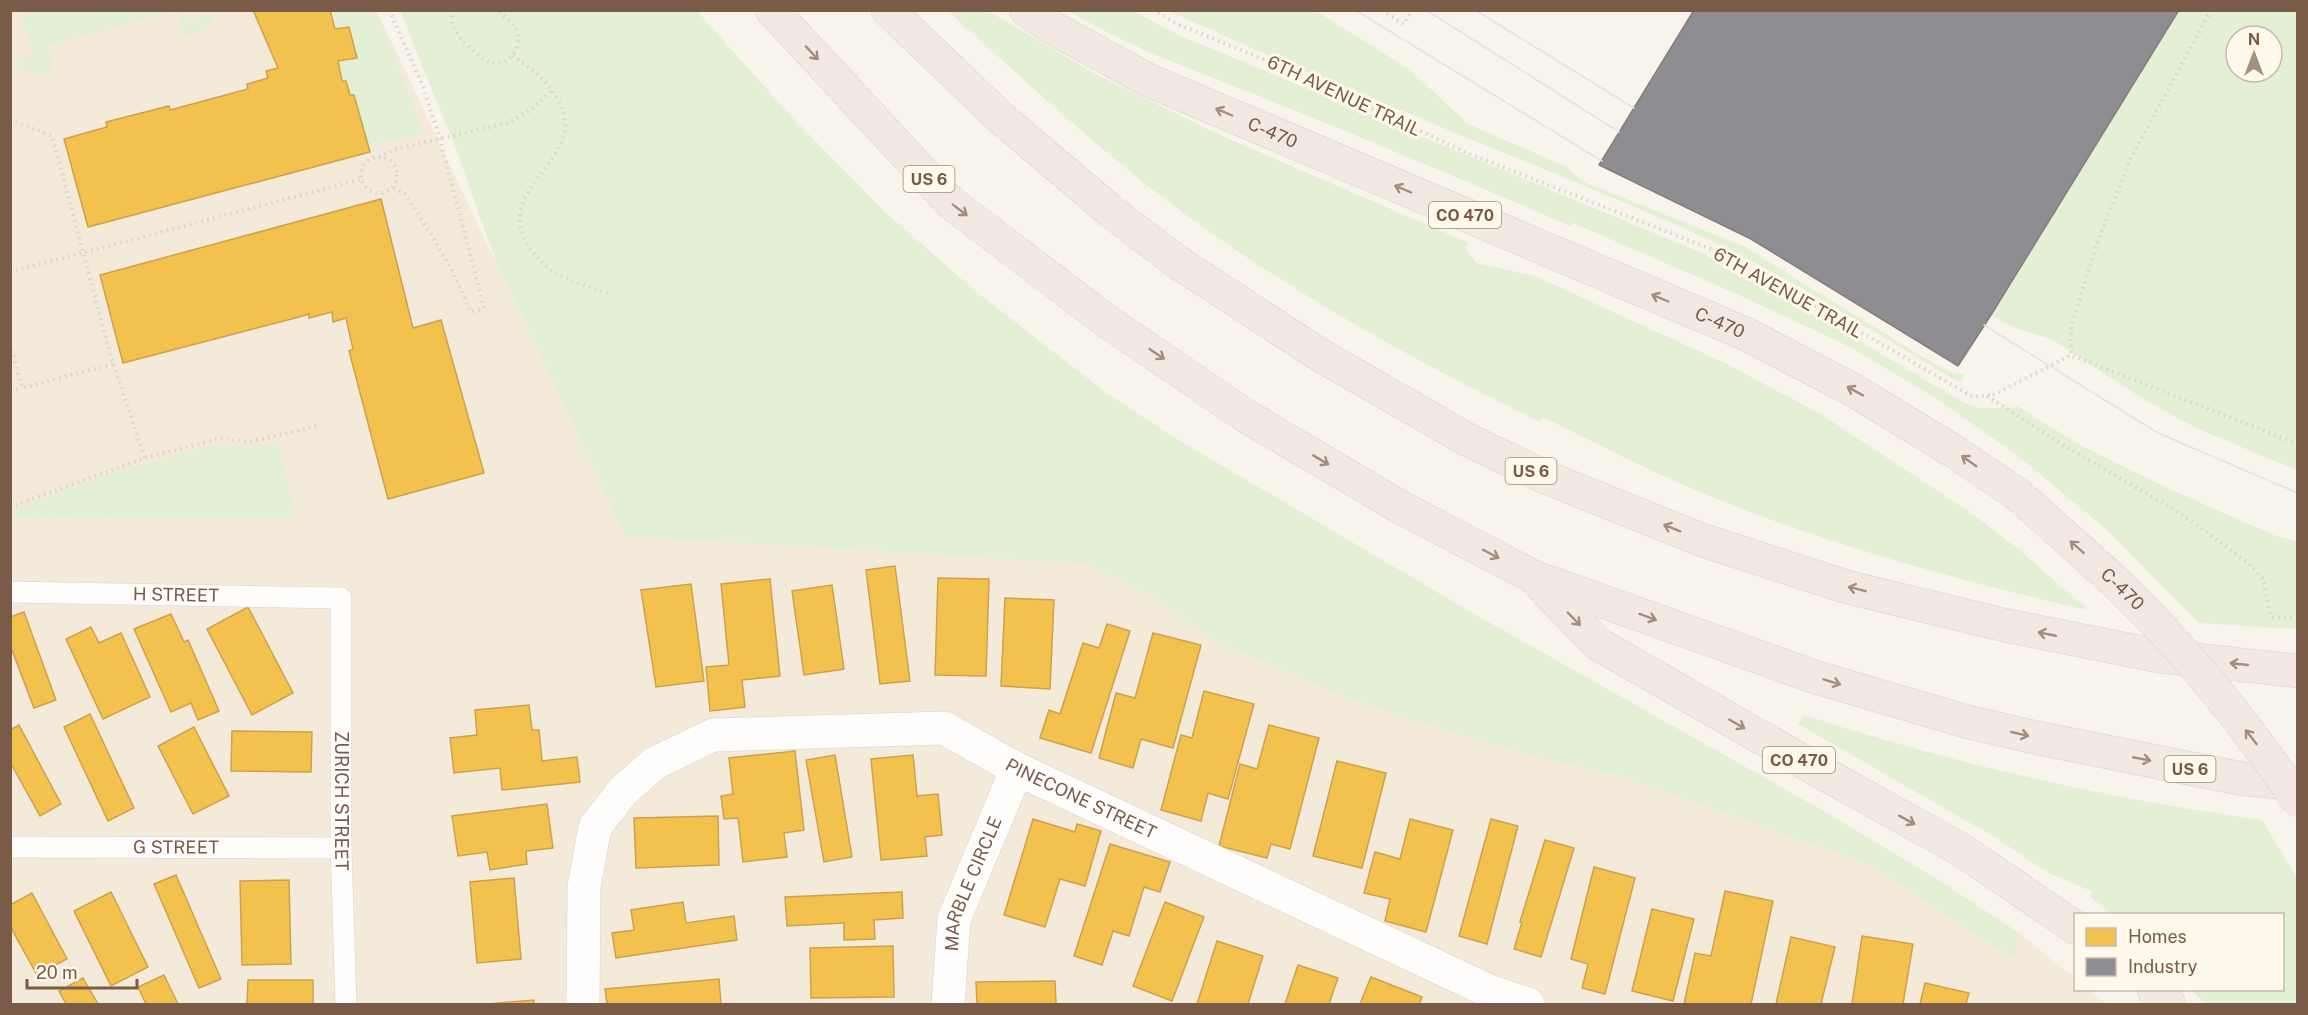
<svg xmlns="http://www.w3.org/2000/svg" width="2308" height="1015" font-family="'Public Sans',sans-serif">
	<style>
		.residential { fill: #f4eada }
		.green { fill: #e3f0d4; fill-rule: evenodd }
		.homes { fill: #f2c14e; stroke: #cea24c; stroke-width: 1.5 }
		.industry { fill: #8d8d92; stroke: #877e7c; stroke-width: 1.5 }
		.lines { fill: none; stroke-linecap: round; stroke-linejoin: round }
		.lane-casing { stroke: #d7d1c9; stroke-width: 22 }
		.street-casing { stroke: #d7d1c9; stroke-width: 34 }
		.highway-casing { stroke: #dad1c8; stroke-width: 34 }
		.path { stroke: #dbd3cc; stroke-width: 4; stroke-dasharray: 1.5 4.5; stroke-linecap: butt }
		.lane { stroke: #fefdfc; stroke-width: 21 }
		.street { stroke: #fefdfc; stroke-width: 33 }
		.highway { stroke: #f2e9e3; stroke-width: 33 }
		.tram { stroke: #e5e2e5; stroke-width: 1.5 }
		.highway-bridge-casing { stroke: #dad1c8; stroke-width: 34; stroke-linecap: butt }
		.path-bridge { stroke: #dbd3cc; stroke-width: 4; stroke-dasharray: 1.5 4.5; stroke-linecap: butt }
		.highway-bridge { stroke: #f2e9e3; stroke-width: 33 }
		.oneway { stroke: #a48d7e }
		.labels { text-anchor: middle; stroke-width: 6; stroke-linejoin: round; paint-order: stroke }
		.shield { fill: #fff8ed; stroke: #a28a79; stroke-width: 1.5 }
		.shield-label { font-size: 16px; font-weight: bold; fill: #7a5b47 }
		.street-label { font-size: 18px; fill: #7a5b47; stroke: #fff8ed }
	</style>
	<rect width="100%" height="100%" fill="#f8f4eb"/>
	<path class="residential" d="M 10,11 L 377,11 L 625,536 L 1088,564 L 1155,598 L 1214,640 L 1339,695 L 1407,719 L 1549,761 L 1614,774 L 1870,865 L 2012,959 L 2019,933 L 2075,978 L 2076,990 L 2089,990 L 2107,1004 L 11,1004 Z"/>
	<g class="green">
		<path d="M 20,11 L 20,10 L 176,11 L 47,46 L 54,73 C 38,75 21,77 11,62 L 33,54 Z"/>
		<path d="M 178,11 L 184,11 L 189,20 L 208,11 L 213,11 C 215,28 200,31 185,37 Z"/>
		<path d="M 330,11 L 376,11 L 424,133 L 368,145 L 354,95 L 350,95 L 346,81 L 342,81 L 338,61 L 356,57 L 349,27 L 335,29 Z"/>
		<path d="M 400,11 L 697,11 L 788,113 L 885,212 L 974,290 L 1104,391 L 1172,436 L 1469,611 L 1829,814 L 1937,879 L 2019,933 L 2013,959 L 1870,865 L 1614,774 L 1549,761 L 1407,719 L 1339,695 L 1214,640 L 1155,598 L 1088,564 L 625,536 L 496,262 L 456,149 Z"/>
		<path d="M 948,11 L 988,11 L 1094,73 L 1142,97 L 1220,135 L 1469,243 L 1465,247 L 1476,263 L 1535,276 L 1729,365 L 1822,415 L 1970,512 L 2017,548 L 2088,610 C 1960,581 1833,546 1712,497 C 1654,474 1599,444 1543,417 L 1539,421 C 1416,362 1297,296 1186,215 C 1102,153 1025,81 948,11 Z"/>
		<path d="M 1069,11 L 1133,11 L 1181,36 L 1702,253 L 1865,344 L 1964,403 L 1980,408 L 2013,408 L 2017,406 L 2080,445 L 2165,487 L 2276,536 L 2297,541 L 2297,629 L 2199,623 L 2107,530 L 2017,455 L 1931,395 L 1846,345 L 1739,295 L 1573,223 L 1572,227 C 1472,183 1370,141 1269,100 C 1201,72 1131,49 1069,11 Z"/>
		<path d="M 1169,11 L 1316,11 L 1409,69 L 1468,124 L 1567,167 L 1584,182 L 1743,246 L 1931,362 L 1953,373 L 1964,375 L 1960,383 L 1798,286 L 1715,242 L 1628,204 L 1267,55 Z"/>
		<path d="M 2179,11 L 2297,11 L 2297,470 L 2198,429 L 2140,397 L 2053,340 L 2015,328 L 1991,315 ZM 2236,36 L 2272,36 L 2272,72 L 2236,72 Z"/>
		<path d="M 277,442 L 296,518 L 11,517 L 11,510 L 116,471 L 206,447 L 222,444 L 246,447 Z"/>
		<path d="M 1804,715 C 1954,764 2106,798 2262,820 L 2297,878 L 2297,1004 L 2206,1004 L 2191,990 L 2282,990 L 2282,914 L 2111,914 L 2090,896 L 2091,891 L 2048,873 L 1996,838 L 1798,724 Z"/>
	</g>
	<g class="homes">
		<path d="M 253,10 L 330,10 L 335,29 L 349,27 L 357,58 L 338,61 L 342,81 L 346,81 L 350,95 L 354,95 L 370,152 L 88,227 L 64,139 L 107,127 L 106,122 L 169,106 L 170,110 L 248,89 L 247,84 L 268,78 L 266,71 L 278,68 Z"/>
		<path d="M 381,199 L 413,328 L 441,320 L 484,473 L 388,499 L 349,351 L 353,349 L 346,318 L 333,322 L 332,312 L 309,318 L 309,314 L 299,317 L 123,363 L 100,275 Z"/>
		<path d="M 895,566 L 910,681 L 880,684 L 866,570 Z"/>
		<path d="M 938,578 L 989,579 L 986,676 L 935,675 Z"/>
		<path d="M 770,579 L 780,676 L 742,680 L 745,707 L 710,711 L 706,667 L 729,665 L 721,584 Z"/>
		<path d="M 691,584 L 704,681 L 656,687 L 641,590 Z"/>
		<path d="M 832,585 L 844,669 L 804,675 L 792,591 Z"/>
		<path d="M 1005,598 L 1054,600 L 1050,689 L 1001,686 Z"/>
		<path d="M 248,607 L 293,693 L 252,715 L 207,629 Z"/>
		<path d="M 24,612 L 56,700 L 34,708 L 10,645 L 10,617 Z"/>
		<path d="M 171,614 L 184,642 L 188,640 L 219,711 L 198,720 L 191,703 L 171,712 L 134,629 Z"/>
		<path d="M 1107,624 L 1130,631 L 1091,753 L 1040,738 L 1049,710 L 1060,714 L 1083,643 L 1099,648 Z"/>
		<path d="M 91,627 L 99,643 L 121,633 L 150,697 L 103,719 L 66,639 Z"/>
		<path d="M 1153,633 L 1201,645 L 1173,748 L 1141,739 L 1133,768 L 1099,758 L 1116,693 L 1135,698 Z"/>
		<path d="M 1204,691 L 1254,704 L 1228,799 L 1208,793 L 1201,821 L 1161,810 L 1181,735 L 1192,738 Z"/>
		<path d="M 529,705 L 532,730 L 539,730 L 542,761 L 577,757 L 580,782 L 502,790 L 500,768 L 454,773 L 450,738 L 477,735 L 475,710 Z"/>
		<path d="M 90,714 L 134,808 L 108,821 L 64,727 Z"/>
		<path d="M 19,725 L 61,804 L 40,816 L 10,762 L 10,730 Z"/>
		<path d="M 1269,725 L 1319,738 L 1290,849 L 1271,844 L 1267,858 L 1219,846 L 1240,764 L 1257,769 Z"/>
		<path d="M 194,727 L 229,796 L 193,814 L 158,746 Z"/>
		<path d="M 232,731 L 312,732 L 311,772 L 231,771 Z"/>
		<path d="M 795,751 L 804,830 L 784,833 L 787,857 L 743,862 L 738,818 L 724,819 L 721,796 L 733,794 L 729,758 Z"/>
		<path d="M 835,755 L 852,857 L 824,862 L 806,760 Z"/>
		<path d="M 913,755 L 917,796 L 938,794 L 942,835 L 925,837 L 927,856 L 881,860 L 871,759 Z"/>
		<path d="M 1337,761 L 1386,773 L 1362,868 L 1313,856 Z"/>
		<path d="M 547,804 L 553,848 L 526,851 L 527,864 L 490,870 L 487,852 L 458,856 L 452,816 Z"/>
		<path d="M 718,816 L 719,865 L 636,868 L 634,818 Z"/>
		<path d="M 1033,819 L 1075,832 L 1077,824 L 1101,831 L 1085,886 L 1060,879 L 1045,927 L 1004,915 Z"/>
		<path d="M 1410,819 L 1453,830 L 1426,932 L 1385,921 L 1390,899 L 1364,893 L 1375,852 L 1400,859 Z"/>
		<path d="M 1491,819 L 1518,826 L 1487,944 L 1459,936 Z"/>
		<path d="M 1545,840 L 1574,848 L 1541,957 L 1514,949 L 1522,922 L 1520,922 Z"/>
		<path d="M 1110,844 L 1170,862 L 1160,892 L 1144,887 L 1129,936 L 1113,931 L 1102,965 L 1074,956 Z"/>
		<path d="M 1594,867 L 1635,878 L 1605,994 L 1582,988 L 1588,964 L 1571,959 Z"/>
		<path d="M 176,875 L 221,979 L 199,988 L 154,884 Z"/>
		<path d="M 514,878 L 521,959 L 477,963 L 470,882 Z"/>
		<path d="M 289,880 L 291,964 L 242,965 L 240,881 Z"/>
		<path d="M 1725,891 L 1773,901 L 1751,1004 L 1684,1004 L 1695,953 L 1711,956 Z"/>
		<path d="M 111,892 L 148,967 L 111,986 L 74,911 Z"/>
		<path d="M 902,892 L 903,918 L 874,920 L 875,939 L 844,940 L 844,923 L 787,926 L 785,897 Z"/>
		<path d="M 32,893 L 67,959 L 37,975 L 10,926 L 10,905 Z"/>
		<path d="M 683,902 L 686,923 L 734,916 L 737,940 L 616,958 L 612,933 L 634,930 L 631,910 Z"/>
		<path d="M 1165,902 L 1204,917 L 1172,1001 L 1133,986 Z"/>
		<path d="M 1652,909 L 1694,919 L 1673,1001 L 1632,991 Z"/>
		<path d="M 1862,936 L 1913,944 L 1903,1004 L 1852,1004 Z"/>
		<path d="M 1791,937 L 1835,947 L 1821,1004 L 1776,1004 Z"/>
		<path d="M 1217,941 L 1263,956 L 1248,1004 L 1197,1004 Z"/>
		<path d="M 893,946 L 894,997 L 811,998 L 810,948 Z"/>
		<path d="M 1298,965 L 1338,978 L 1329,1004 L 1285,1004 Z"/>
		<path d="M 164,975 L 178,1004 L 146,1004 L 138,987 Z"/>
		<path d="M 1371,977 L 1422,997 L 1419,1004 L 1360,1004 Z"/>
		<path d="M 83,978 L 98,1004 L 66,1004 L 59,991 Z"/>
		<path d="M 719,979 L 721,1004 L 607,1004 L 605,989 Z"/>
		<path d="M 248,980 L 313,980 L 313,1004 L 247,1004 Z"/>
		<path d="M 1055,981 L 1056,1004 L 977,1004 L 976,982 Z"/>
		<path d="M 1925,983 L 1969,993 L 1966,1004 L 1920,1004 Z"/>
		<path d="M 534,1000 L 534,1004 L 488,1004 Z"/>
	</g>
	<path class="industry" d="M 1694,10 L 2179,10 L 1991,315 L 1958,366 L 1751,239 L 1599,165 Z"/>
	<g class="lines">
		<g class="lane-casing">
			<g id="lane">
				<path id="s1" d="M 10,592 L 341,598 L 341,848 L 346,1004"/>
				<path id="s2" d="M 10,847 L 341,848"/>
			</g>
		</g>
		<g class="street-casing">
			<g id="street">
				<path id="s3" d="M 583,1004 L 584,887 L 595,827 L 623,791 L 655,763 L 713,735 L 944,728 L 1017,769 L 1489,991 L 1528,1004"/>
				<path id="s4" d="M 948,1004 L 954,919 L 1017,769"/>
			</g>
		</g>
		<g class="highway-casing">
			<g id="highway">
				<path d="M 772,10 L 951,203 L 1108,322 L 1246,416 L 1400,507 L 1534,577 L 1815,677 L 1968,722 L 2038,738 L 2182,767 L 2244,779 L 2298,784"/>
				<path d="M 888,10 L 1002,119 L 1113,213 L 1179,263 L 1320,355 L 1468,440 L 1545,477 L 1702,540 L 1847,587 L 2004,625 L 2159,656 L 2298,671"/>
				<path id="s5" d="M 1026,10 L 1051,27 L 1148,80 L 1746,334 L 1855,391 L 1958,454 L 2017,494"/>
				<path d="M 1539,583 L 1598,644 L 1830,777 L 1960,849 L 2076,928"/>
				<path d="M 2154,990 L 2169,1004"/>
			</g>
		</g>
		<g class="path">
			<path d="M 389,10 L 422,84 L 440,139 L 484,308 L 471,312 L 451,268 L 432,236 L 405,194 L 392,187"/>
			<path d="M 454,10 C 452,16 451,23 454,29 C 459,38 482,62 492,63 C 510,65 522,47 517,32 C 514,23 504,17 498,10"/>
			<path d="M 1153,10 L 1177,24 L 1280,66 L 1470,154 L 1731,257 L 1973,397 L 1993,395"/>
			<path d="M 1382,10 L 1404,24 L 1412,10"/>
			<path d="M 2211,10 L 2131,158 L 2098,241 L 2071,327 L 2071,355 L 2298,444"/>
			<path d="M 513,55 C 536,74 561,90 565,121 C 568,140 551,160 541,174 C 532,185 524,196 521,210 C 514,237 539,264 561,276 C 576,283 593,288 608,293"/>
			<path d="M 10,120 L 52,136 L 113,364 L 145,458"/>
			<path d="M 379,157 L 395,149 L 508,123 L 532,109 L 552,90"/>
			<circle cx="379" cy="175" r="18"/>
			<path d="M 10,272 L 362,179"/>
			<path d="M 10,344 L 22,388 L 113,364"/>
			<path d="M 10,391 L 21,388"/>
			<path d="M 1987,396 L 2066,447 L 2177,511 L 2247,562 L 2263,579 L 2271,617 L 2298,619"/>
			<path d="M 10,507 L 145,458 L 222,438 L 249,442 L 317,426"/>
		</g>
		<use href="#lane" class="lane"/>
		<use href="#street" class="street"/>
		<use href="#highway" class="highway"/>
		<g class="tram">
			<path d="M 1355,10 L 1602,161"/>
			<path d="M 1426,10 L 1619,132"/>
			<path d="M 1475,10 L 1634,108"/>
			<path d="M 1984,325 L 2158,433 L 2298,493"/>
		</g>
		<g class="highway-bridge-casing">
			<g id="highway-bridge">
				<path id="s6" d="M 2017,494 C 2065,537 2114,578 2158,625 C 2209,679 2256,739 2298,801"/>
			</g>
		</g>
		<path class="path-bridge" d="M 1993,395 L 2071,355"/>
		<use href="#highway-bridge" class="highway-bridge"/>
	</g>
	<defs><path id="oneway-shaft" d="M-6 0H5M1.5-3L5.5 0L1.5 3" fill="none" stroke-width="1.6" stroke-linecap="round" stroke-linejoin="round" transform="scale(1.5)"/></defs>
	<g class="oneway">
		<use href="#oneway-shaft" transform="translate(812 53) rotate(47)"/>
		<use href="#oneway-shaft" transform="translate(1224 112) rotate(-157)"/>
		<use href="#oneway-shaft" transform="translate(1403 189) rotate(-157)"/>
		<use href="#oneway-shaft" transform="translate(960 210) rotate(37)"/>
		<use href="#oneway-shaft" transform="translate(1660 298) rotate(-157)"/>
		<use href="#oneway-shaft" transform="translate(1157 354) rotate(34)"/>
		<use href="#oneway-shaft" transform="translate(1855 391) rotate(-151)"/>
		<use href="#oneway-shaft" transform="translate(1321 460) rotate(31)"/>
		<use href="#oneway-shaft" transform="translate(1969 461) rotate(-145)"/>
		<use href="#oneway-shaft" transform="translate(1672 528) rotate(-158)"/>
		<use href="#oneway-shaft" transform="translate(2077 547) rotate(-139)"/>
		<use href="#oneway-shaft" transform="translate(1491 554) rotate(28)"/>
		<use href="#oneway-shaft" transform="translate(1857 589) rotate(-166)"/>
		<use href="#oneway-shaft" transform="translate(1648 617) rotate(20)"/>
		<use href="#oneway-shaft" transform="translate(1574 619) rotate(46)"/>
		<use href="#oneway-shaft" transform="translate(2047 634) rotate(-169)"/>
		<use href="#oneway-shaft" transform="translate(2239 664) rotate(-174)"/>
		<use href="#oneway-shaft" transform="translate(1832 682) rotate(17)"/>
		<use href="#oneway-shaft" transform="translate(1737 724) rotate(30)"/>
		<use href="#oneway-shaft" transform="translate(2020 734) rotate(13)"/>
		<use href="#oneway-shaft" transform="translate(2251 737) rotate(-128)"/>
		<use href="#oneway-shaft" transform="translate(2142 759) rotate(11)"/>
		<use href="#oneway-shaft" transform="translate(1907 820) rotate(29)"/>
	</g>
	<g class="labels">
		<g class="shield">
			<rect x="903.5" y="166" width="51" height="26" rx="4.5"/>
			<rect x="1429" y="202" width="72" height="26" rx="4.5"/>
			<rect x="1505.5" y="458" width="51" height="26" rx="4.5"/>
			<rect x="1763" y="747" width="72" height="26" rx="4.5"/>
			<rect x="2164.5" y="756" width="51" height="26" rx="4.5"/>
		</g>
		<g class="shield-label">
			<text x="929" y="185">US 6</text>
			<text x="1465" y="221">CO 470</text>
			<text x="1531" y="477">US 6</text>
			<text x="1799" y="766">CO 470</text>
			<text x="2190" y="775">US 6</text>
		</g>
		<g class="street-label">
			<text transform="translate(1344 96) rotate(25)" y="6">6TH AVENUE TRAIL</text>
			<text dy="6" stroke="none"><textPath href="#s5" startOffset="276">C-470</textPath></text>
			<text transform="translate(1788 293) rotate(29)" y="6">6TH AVENUE TRAIL</text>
			<text dy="6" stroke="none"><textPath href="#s5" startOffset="762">C-470</textPath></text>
			<text dy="6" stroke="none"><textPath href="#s6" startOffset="142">C-470</textPath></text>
			<text dy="6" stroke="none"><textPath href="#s1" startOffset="166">H STREET</textPath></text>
			<text dy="6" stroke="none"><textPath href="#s3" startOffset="716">PINECONE STREET</textPath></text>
			<text dy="6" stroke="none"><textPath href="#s1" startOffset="534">ZURICH STREET</textPath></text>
			<text dy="6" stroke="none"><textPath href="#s2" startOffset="166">G STREET</textPath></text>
			<text dy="6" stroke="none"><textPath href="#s4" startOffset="124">MARBLE CIRCLE</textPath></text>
		</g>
	</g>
	<rect width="2308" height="1015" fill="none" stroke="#7a5b47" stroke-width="24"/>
	<rect x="2074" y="913" width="210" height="78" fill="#fff8ed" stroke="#cab9ab" stroke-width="1.5"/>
	<rect x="2086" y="928" width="30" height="18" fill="#f2c14e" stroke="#cab9ab" stroke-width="1.5"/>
	<text x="2128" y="943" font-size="18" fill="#7a5b47">Homes</text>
	<rect x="2086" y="958" width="30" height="18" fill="#8d8d92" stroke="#cab9ab" stroke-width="1.5"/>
	<text x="2128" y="973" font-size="18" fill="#7a5b47">Industry</text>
	<g transform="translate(2254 54)"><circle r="28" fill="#fff8ed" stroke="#cab9ab" stroke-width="1.5"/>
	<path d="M0-4.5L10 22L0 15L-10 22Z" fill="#a69180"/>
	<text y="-9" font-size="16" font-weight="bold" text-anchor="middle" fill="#7a5b47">N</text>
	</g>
	<path d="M27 979v9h110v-9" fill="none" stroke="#7a5b47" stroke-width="3"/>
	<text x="36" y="979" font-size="18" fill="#7a5b47" stroke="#fff8ed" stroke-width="4.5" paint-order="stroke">20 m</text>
</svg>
